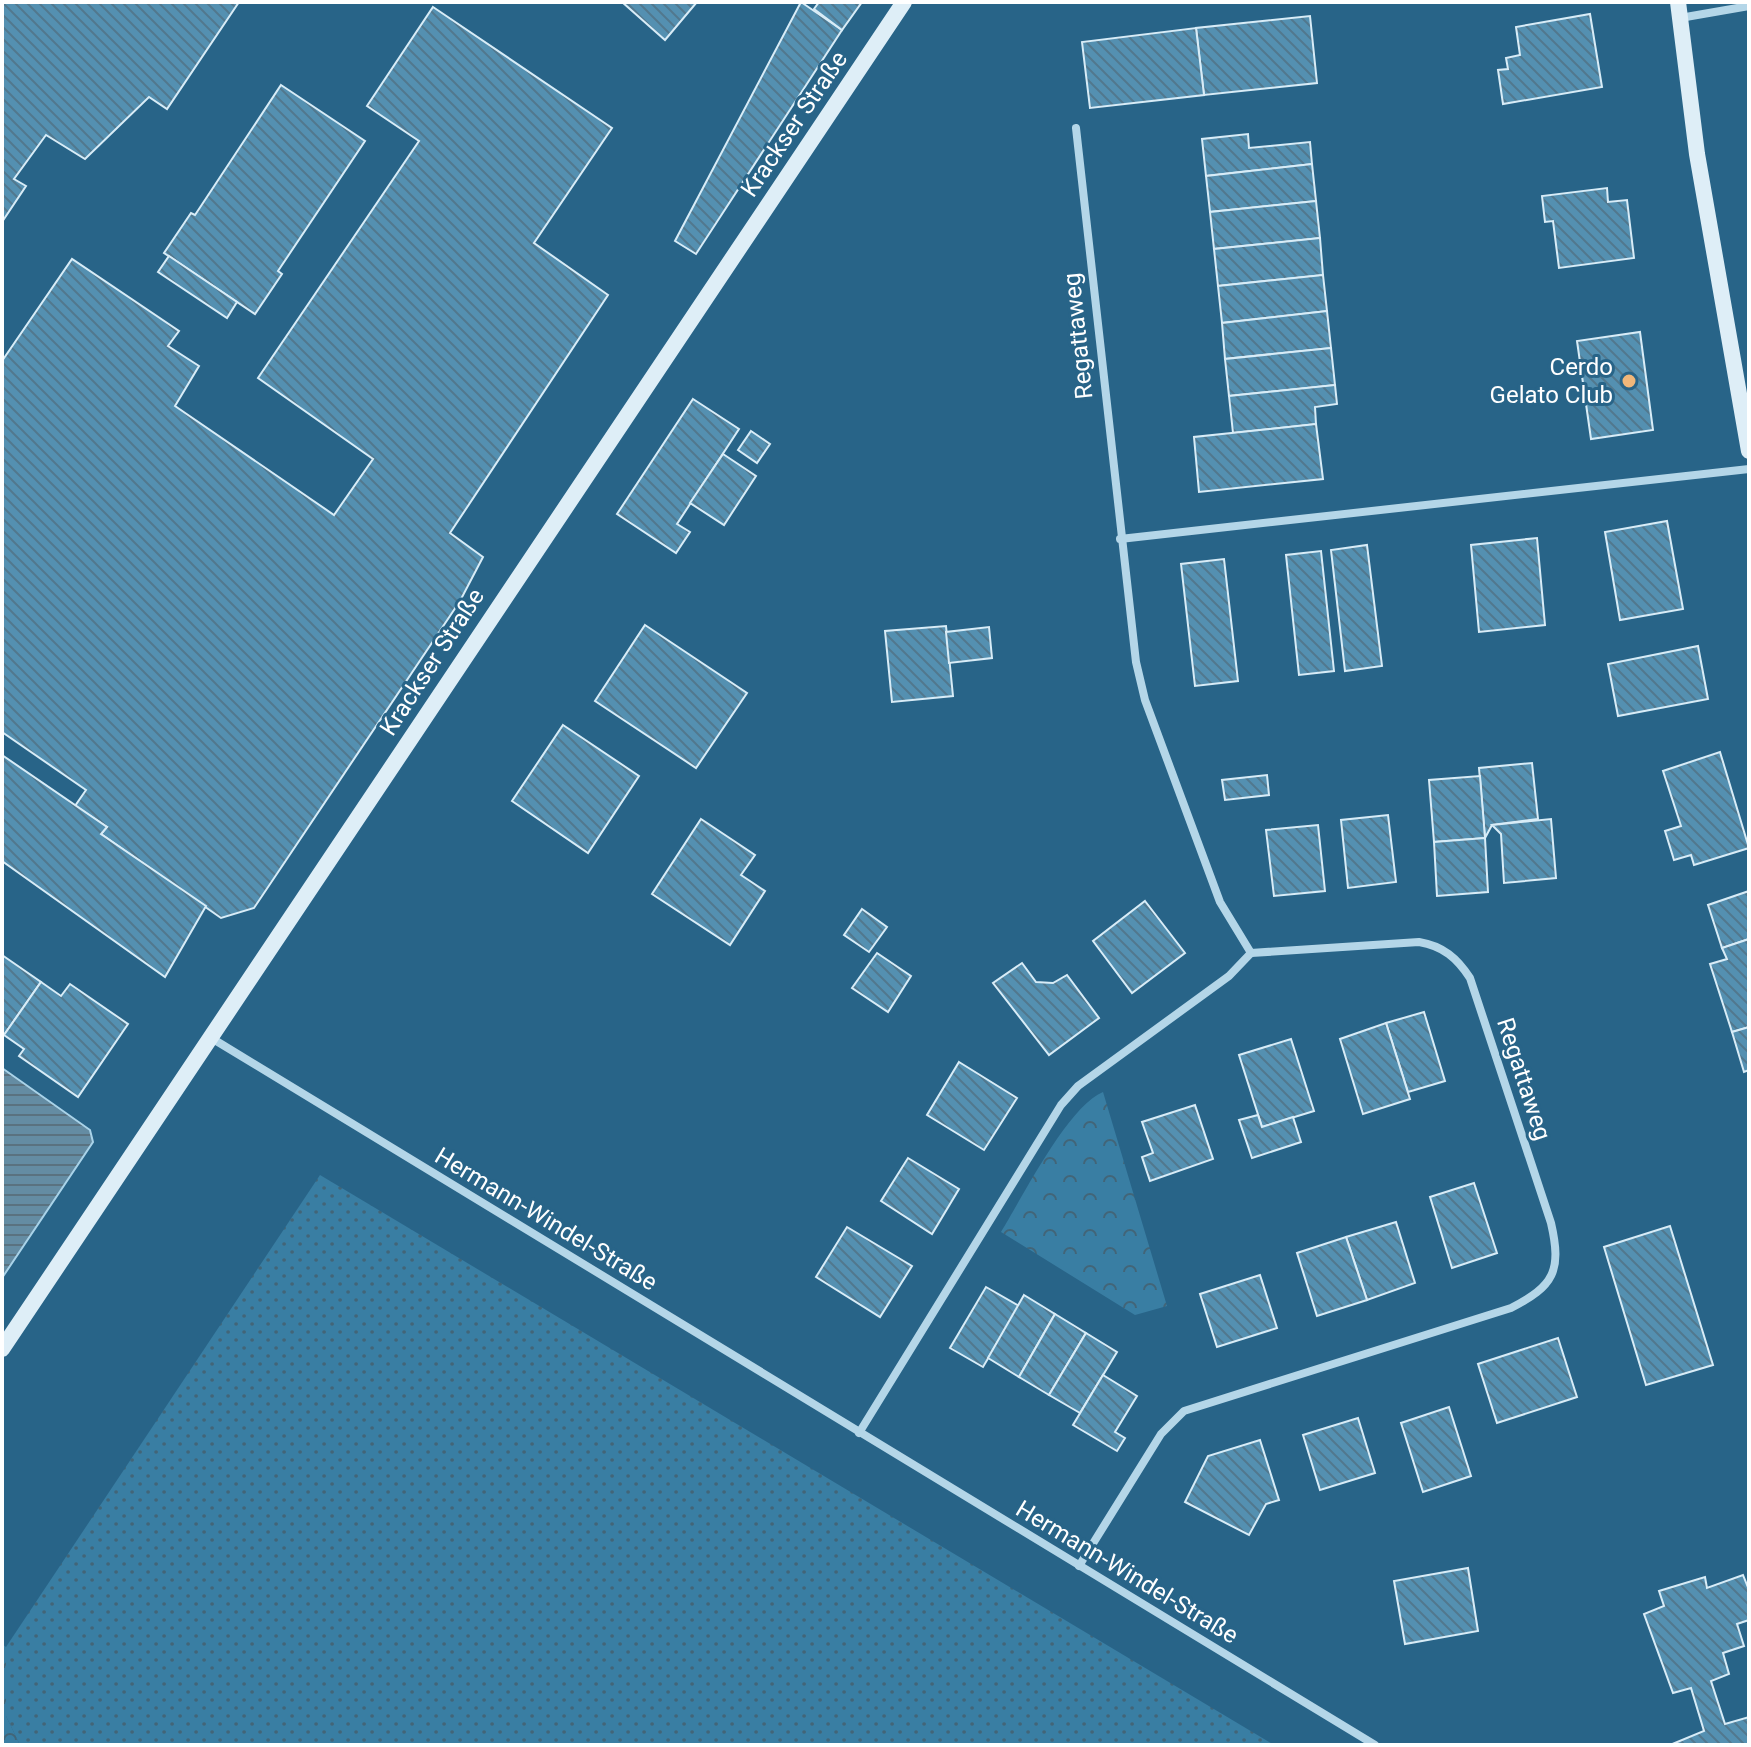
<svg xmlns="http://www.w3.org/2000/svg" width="1751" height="1747" font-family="Roboto,sans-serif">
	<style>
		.grass { fill: url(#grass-dots) }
		.park { fill: url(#park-crowns) }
		.water { fill: url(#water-rules); stroke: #a9d3e9; stroke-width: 2 }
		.building { fill: url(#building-back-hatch); stroke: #d8ecf7; stroke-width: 2 }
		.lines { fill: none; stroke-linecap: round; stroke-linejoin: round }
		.street { stroke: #b4d6e8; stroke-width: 8 }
		.secondary { stroke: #deeef7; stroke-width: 16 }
		.poi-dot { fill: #f0b77a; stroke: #286488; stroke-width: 3 }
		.labels { text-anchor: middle; stroke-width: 6; stroke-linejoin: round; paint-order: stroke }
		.street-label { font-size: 24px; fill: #fff; stroke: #286488 }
		.poi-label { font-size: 24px; fill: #fff; stroke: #286488; text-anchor: end }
	</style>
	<defs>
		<pattern id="grass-dots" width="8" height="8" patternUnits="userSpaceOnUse" patternTransform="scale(2)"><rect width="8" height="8" fill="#397ea3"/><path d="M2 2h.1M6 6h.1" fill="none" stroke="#426578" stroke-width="1.8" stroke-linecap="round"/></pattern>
		<pattern id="park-crowns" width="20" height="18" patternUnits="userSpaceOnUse" patternTransform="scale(2)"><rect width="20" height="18" fill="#397ea3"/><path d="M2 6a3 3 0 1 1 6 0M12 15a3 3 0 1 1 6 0" fill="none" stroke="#426578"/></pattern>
		<pattern id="water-rules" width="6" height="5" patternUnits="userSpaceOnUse" patternTransform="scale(2)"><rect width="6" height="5" fill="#648ca3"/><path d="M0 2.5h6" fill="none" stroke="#5a7280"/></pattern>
		<pattern id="building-back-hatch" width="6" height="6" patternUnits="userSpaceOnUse" patternTransform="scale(2)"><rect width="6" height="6" fill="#5490b1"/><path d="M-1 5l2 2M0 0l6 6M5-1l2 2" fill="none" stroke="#51788e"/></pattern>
	</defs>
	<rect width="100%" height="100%" fill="#286488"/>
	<path class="grass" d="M 320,1175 L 1274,1745 L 20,1745 L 6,1716 L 6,1647 Z"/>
	<g class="park">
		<path d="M 1103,1092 L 1167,1306 L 1135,1315 L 1001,1232 C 1022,1198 1068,1106 1103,1092 Z"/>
		<path d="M 2,1644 L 6,1647 L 6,1716 L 20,1745 L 2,1745 Z"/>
	</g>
	<path class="water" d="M 2,1068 L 90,1130 L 93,1142 L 2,1278 Z"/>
	<g class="building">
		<path d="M 2,2 L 239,2 L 167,109 L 149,97 L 85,159 L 46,135 L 14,179 L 26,186 L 2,222 Z"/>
		<path d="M 622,2 L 697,2 L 665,40 Z"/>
		<path d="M 801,2 L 842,30 L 696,254 L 675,241 Z"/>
		<path d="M 819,2 L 862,2 L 842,30 L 814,9 Z"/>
		<path d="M 433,7 L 612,128 L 534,243 L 608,295 L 450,533 L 483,557 L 460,601 L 254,908 L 221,918 L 101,834 L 107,827 L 75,806 L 86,790 L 2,732 L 2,361 L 72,259 L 179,331 L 168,346 L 199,366 L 175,406 L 334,515 L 373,459 L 258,378 L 419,141 L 367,106 Z"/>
		<path d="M 1590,14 L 1602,87 L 1503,104 L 1498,70 L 1508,69 L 1506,58 L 1520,55 L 1516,27 Z"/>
		<path d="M 1310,16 L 1317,83 L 1204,95 L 1196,28 Z"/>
		<path d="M 1196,28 L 1204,95 L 1090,108 L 1082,42 Z"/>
		<path d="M 281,85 L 365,141 L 278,271 L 282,274 L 255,314 L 164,253 L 191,213 L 195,215 Z"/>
		<path d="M 1248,134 L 1249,148 L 1310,142 L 1312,164 L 1206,176 L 1202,139 Z"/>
		<path d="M 1312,164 L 1316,201 L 1210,212 L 1206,176 Z"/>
		<path d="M 1607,188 L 1608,202 L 1627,200 L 1634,258 L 1559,268 L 1553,221 L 1545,222 L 1542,196 Z"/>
		<path d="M 1316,201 L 1320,238 L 1214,249 L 1210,212 Z"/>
		<path d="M 1320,238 L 1323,275 L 1218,286 L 1214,249 Z"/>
		<path d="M 169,256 L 237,302 L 227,318 L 158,272 Z"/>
		<path d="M 1323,275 L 1327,311 L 1222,323 L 1218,286 Z"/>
		<path d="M 1327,311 L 1331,348 L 1225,359 L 1222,323 Z"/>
		<path d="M 1640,332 L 1653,430 L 1591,439 L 1577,341 Z"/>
		<path d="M 1331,348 L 1335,385 L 1229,396 L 1225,359 Z"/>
		<path d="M 1335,385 L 1337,404 L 1315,407 L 1316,424 L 1233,433 L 1229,396 Z"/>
		<path d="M 693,399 L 739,429 L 677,524 L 690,532 L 676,553 L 617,514 Z"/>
		<path d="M 1316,424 L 1323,479 L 1199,492 L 1194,437 Z"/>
		<path d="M 751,431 L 770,444 L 757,463 L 738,450 Z"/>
		<path d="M 723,454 L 756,476 L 724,525 L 690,503 Z"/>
		<path d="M 1667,521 L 1683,609 L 1620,620 L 1605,532 Z"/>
		<path d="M 1537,538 L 1545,625 L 1479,632 L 1471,545 Z"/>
		<path d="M 1367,545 L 1382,666 L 1345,671 L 1331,550 Z"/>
		<path d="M 1321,551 L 1334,671 L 1299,675 L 1286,555 Z"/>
		<path d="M 1224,559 L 1238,681 L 1195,686 L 1181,564 Z"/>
		<path d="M 645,625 L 747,693 L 696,768 L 595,701 Z"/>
		<path d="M 946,626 L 953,696 L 892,702 L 885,631 Z"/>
		<path d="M 989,627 L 992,658 L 949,663 L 946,632 Z"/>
		<path d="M 1698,646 L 1708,699 L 1618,716 L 1608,664 Z"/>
		<path d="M 563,725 L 639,776 L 588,853 L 512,801 Z"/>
		<path d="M 1720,752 L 1749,848 L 1694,865 L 1691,855 L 1674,860 L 1665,831 L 1681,826 L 1663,771 Z"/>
		<path d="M 2,755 L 107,827 L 101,834 L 206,906 L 165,977 L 2,861 Z"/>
		<path d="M 1532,763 L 1538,819 L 1492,825 L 1485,838 L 1479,768 Z"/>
		<path d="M 1267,775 L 1269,795 L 1225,800 L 1222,780 Z"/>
		<path d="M 1480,776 L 1485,838 L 1434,842 L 1429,780 Z"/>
		<path d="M 1388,815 L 1396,882 L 1348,888 L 1341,820 Z"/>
		<path d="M 701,819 L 755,855 L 741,875 L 765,891 L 730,945 L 652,894 Z"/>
		<path d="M 1551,819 L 1556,878 L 1504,883 L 1501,834 L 1492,825 Z"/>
		<path d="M 1318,825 L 1325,891 L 1274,896 L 1266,830 Z"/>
		<path d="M 1485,838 L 1488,892 L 1437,896 L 1434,842 Z"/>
		<path d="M 1749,891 L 1749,939 L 1722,948 L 1708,905 Z"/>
		<path d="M 1145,901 L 1185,953 L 1132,993 L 1093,941 Z"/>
		<path d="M 862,909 L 887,927 L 869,952 L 844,935 Z"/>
		<path d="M 1749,939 L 1749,1027 L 1732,1032 L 1710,964 L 1727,959 L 1722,948 Z"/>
		<path d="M 877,953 L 911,976 L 888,1012 L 852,988 Z"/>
		<path d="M 2,955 L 41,982 L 4,1035 L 2,1034 Z"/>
		<path d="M 1022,963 L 1036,982 L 1053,983 L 1067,975 L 1099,1018 L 1049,1055 L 993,983 Z"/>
		<path d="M 41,982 L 61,996 L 70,984 L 128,1024 L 78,1097 L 19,1056 L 24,1049 L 4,1035 Z"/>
		<path d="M 1424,1012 L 1445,1081 L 1408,1092 L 1386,1023 Z"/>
		<path d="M 1386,1023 L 1410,1099 L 1363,1114 L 1340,1039 Z"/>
		<path d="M 1749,1027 L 1749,1070 L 1744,1072 L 1732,1032 Z"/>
		<path d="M 1291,1039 L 1314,1111 L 1262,1127 L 1239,1055 Z"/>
		<path d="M 959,1062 L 1017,1098 L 984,1150 L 927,1115 Z"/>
		<path d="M 1195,1105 L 1213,1159 L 1150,1181 L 1142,1157 L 1153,1153 L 1142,1122 Z"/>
		<path d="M 1258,1115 L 1262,1127 L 1293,1117 L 1301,1142 L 1252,1158 L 1239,1120 Z"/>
		<path d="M 908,1158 L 959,1189 L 932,1234 L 881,1201 Z"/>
		<path d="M 1474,1183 L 1497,1253 L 1452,1268 L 1430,1197 Z"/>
		<path d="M 1396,1222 L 1415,1283 L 1367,1300 L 1346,1237 Z"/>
		<path d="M 1670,1226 L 1713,1365 L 1646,1385 L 1604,1247 Z"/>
		<path d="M 847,1227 L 912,1266 L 880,1317 L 816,1277 Z"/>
		<path d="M 1346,1237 L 1367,1300 L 1317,1316 L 1297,1253 Z"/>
		<path d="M 1260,1275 L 1277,1328 L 1217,1347 L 1200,1294 Z"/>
		<path d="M 986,1287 L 1019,1306 L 983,1367 L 950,1348 Z"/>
		<path d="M 1024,1295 L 1055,1314 L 1019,1377 L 988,1358 Z"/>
		<path d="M 1055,1314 L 1086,1333 L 1049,1395 L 1019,1377 Z"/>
		<path d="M 1086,1333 L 1117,1352 L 1080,1413 L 1049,1395 Z"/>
		<path d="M 1558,1338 L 1577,1397 L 1497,1423 L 1478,1364 Z"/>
		<path d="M 1103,1375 L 1137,1396 L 1115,1432 L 1125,1438 L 1117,1451 L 1073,1425 Z"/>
		<path d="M 1449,1407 L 1471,1476 L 1423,1492 L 1401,1423 Z"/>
		<path d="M 1358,1418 L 1375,1473 L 1320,1490 L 1303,1435 Z"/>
		<path d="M 1260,1440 L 1279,1500 L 1266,1504 L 1249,1535 L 1185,1502 L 1208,1456 Z"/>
		<path d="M 1468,1568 L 1478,1631 L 1405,1644 L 1394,1581 Z"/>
		<path d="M 1743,1575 L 1749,1590 L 1749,1620 L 1737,1624 L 1744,1646 L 1723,1653 L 1729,1674 L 1711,1681 L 1725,1724 L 1749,1717 L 1749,1745 L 1670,1745 L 1704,1731 L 1691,1688 L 1673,1693 L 1644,1614 L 1664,1606 L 1659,1591 L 1705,1577 L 1707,1588 Z"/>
	</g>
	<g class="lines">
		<g class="street">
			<path d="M 1680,18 L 1749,6"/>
			<path d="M 1076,128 L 1136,662 L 1145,700 L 1220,902 L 1251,953"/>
			<path d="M 1120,539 L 1749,469"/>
			<path d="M 213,1039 L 1375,1745"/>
			<path d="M 859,1433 L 1061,1105 L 1078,1086 L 1229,976 L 1251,953"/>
			<path d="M 1079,1566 L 1161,1434 L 1184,1411 L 1511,1308 C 1554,1286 1562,1271 1551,1223 L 1470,978 C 1457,958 1443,946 1419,942 L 1251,953"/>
		</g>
		<g class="secondary">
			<path d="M 1678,2 L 1697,154 L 1749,451"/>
			<path d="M 2,1349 L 904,2"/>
		</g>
	</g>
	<circle class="poi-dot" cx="1629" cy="381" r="8"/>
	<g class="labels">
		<g class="street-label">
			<text transform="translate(794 124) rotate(-56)" y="8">Krackser Straße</text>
			<text transform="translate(1078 336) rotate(-96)" y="8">Regattaweg</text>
			<text transform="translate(432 662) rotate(-57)" y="8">Krackser Straße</text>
			<text transform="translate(1524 1079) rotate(72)" y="8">Regattaweg</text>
			<text transform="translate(546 1219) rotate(31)" y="8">Hermann-Windel-Straße</text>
			<text transform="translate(1127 1572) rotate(31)" y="8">Hermann-Windel-Straße</text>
		</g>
		<g class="poi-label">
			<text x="1613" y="375">Cerdo<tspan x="1613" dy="28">Gelato Club</tspan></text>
		</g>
	</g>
	<rect width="1751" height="1747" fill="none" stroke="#ffffff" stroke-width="8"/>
</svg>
